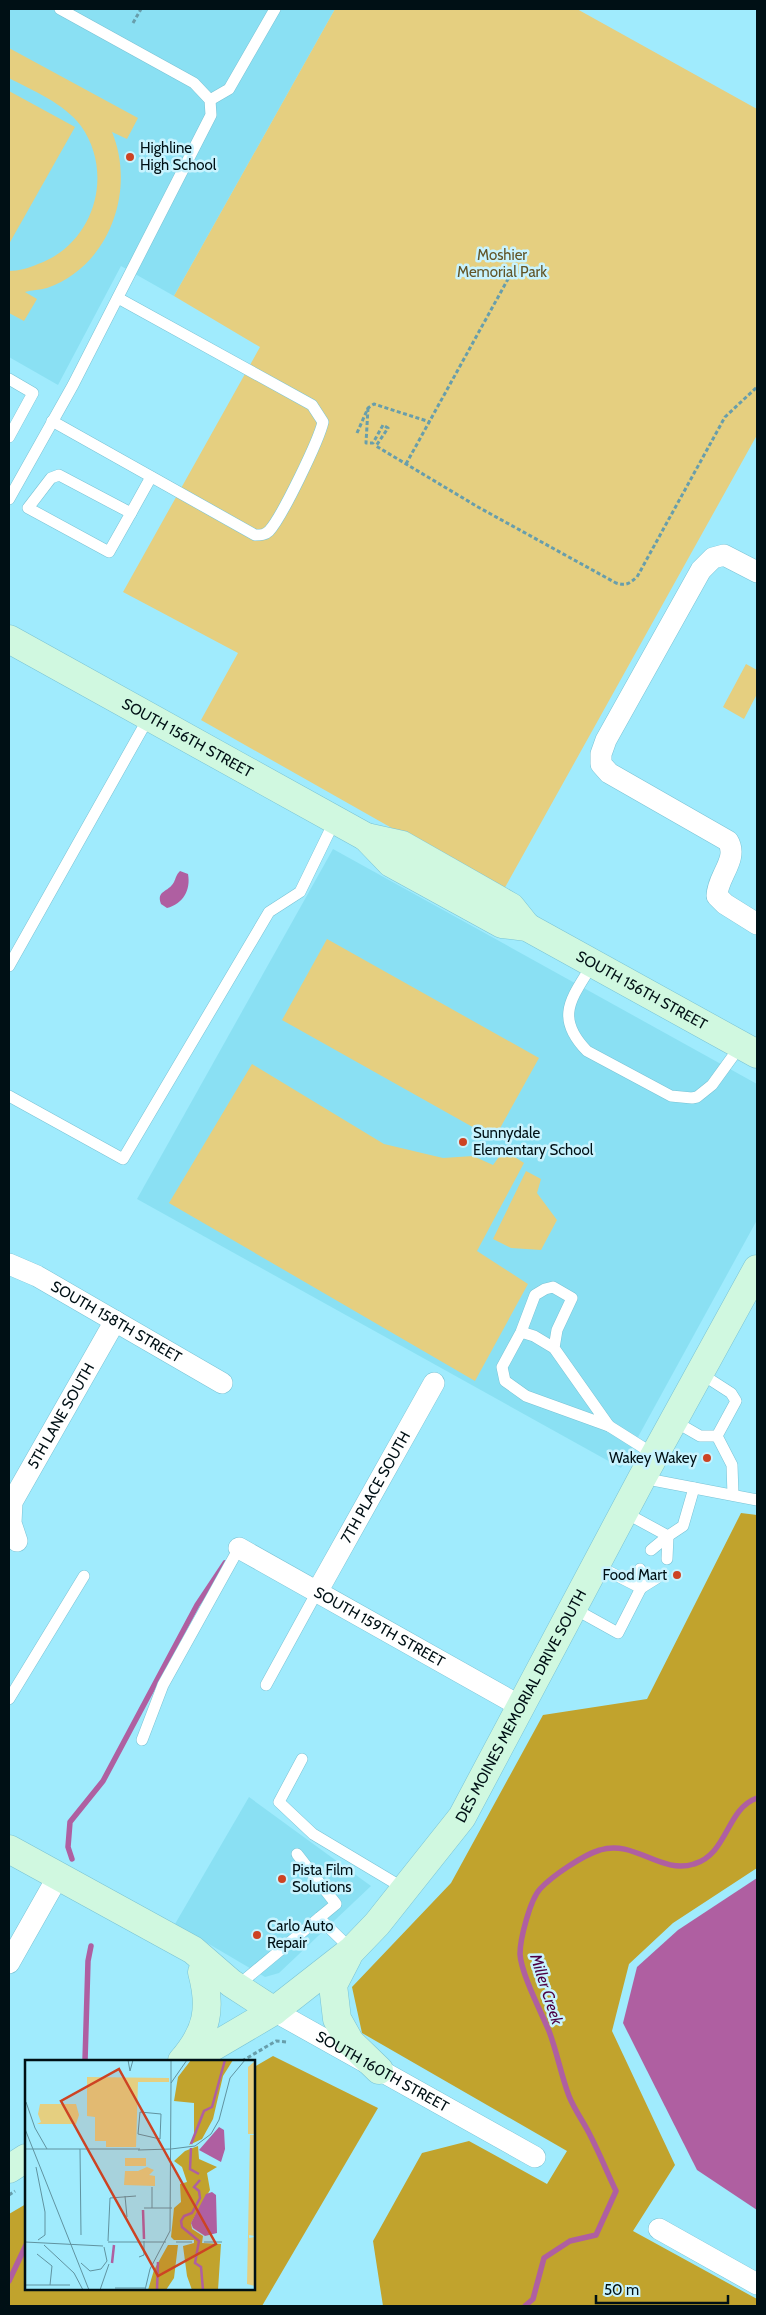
<svg xmlns="http://www.w3.org/2000/svg" width="766" height="2315" font-family="Cabin,sans-serif">
	<style>
		.built { fill: #8ae0f3 }
		.green { fill: #e5cf80 }
		.forest { fill: #c1a32d }
		.water { fill: #af5fa1 }
		.lines { fill: none; stroke-linecap: round; stroke-linejoin: round }
		.stream { stroke: #af5fa1; stroke-width: 5.5 }
		.lane-casing { stroke: #79c3d5; stroke-width: 12 }
		.street-casing { stroke: #79c3d5; stroke-width: 22 }
		.secondary-casing { stroke: #79c3d5; stroke-width: 29 }
		.path { stroke: #689eab; stroke-width: 3; stroke-dasharray: 4 2.5; stroke-linecap: butt }
		.lane { stroke: #fff; stroke-width: 11 }
		.street { stroke: #fff; stroke-width: 21 }
		.secondary { stroke: #d0f8e0; stroke-width: 28 }
		.poi-dot { fill: #cd4323; stroke: #c8f3fe; stroke-width: 2 }
		.labels { text-anchor: middle; stroke-width: 5; stroke-linejoin: round; paint-order: stroke }
		.poi-label { font-size: 15px; fill: #001015; stroke: #c8f3fe; text-anchor: start }
		.park-label { font-size: 15px; fill: #625528; stroke: #c8f3fe }
		.street-label { font-size: 15px; fill: #001015; stroke: #c8f3fe }
		.water-label { font-size: 16px; font-style: italic; fill: #4c0043; stroke: #c8f3fe }
		.inset-river { fill: none; stroke: #af5fa1; stroke-width: 2.5 }
		.inset-road { fill: none; stroke: #6093a0; stroke-width: 1 }
		.view { fill: #cd4323; fill-opacity: 0.15; stroke: #cd4323; stroke-width: 2.5 }
		.inset-edge { fill: none; stroke: #001015; stroke-width: 2.5 }
	</style>
	<rect width="100%" height="100%" fill="#a0ebfd"/>
	<g class="built">
		<path d="M 9,9 L 335,9 L 174,296 L 121,266 L 58,385 L 9,357 Z"/>
		<path d="M 333,849 L 757,1084 L 757,1220 L 621,1468 L 137,1199 Z"/>
		<path d="M 249,1797 L 371,1886 L 279,1973 L 265,1977 L 175,1924 Z"/>
	</g>
	<g class="green">
		<path d="M 335,9 L 577,9 L 757,109 L 757,435 L 503,891 L 201,720 L 238,653 L 123,592 L 260,347 L 174,296 Z"/>
		<path d="M 9,48 L 138,118 L 127,139 L 112,132 C 136,190 110,266 47,288 C 40,290 32,290 25,292 L 37,299 L 24,321 L 9,313 L 9,271 C 19,271 29,268 38,264 C 94,244 115,174 81,126 C 64,103 33,91 9,78 Z"/>
		<path d="M 9,91 L 75,127 L 9,244 Z"/>
		<path d="M 746,664 L 757,670 L 757,694 L 744,719 L 723,707 Z"/>
		<path d="M 327,939 L 539,1058 L 494,1139 L 282,1020 Z"/>
		<path d="M 252,1064 L 384,1144 L 443,1158 L 473,1156 L 493,1165 L 504,1150 L 524,1163 L 477,1251 L 528,1284 L 475,1381 L 169,1203 Z"/>
		<path d="M 526,1171 L 541,1179 L 537,1193 L 557,1220 L 541,1250 L 511,1248 L 493,1239 Z"/>
	</g>
	<g class="forest">
		<path d="M 741,1513 L 757,1515 L 757,1868 L 673,1923 L 629,1964 L 612,2031 L 675,2165 L 633,2231 L 757,2299 L 757,2306 L 383,2306 L 373,2241 L 422,2153 L 469,2141 L 547,2184 L 567,2151 L 362,2033 L 352,1987 L 451,1883 L 543,1715 L 647,1699 Z"/>
		<path d="M 273,2056 L 378,2108 L 262,2306 L 9,2306 L 9,2214 L 26,2204 L 26,2289 L 254,2289 L 254,2067 Z"/>
	</g>
	<g class="water">
		<path d="M 180,871 L 188,874 C 191,890 183,904 167,908 L 161,904 C 156,890 168,893 174,882 C 176,878 176,875 180,871 Z"/>
		<path d="M 757,1878 L 757,2210 L 697,2170 L 623,2023 L 637,1967 L 678,1930 Z"/>
	</g>
	<g class="lines">
		<g class="stream">
			<path d="M 72,1859 L 68,1847 L 70,1822 L 103,1781 L 197,1605 L 225,1563"/>
			<path d="M 85,2061 L 88,1961 L 91,1946"/>
			<path d="M 9,2281 L 26,2245"/>
			<path d="M 525,2306 L 533,2299 L 544,2258 L 570,2241 L 596,2235 L 616,2191 C 607,2172 599,2152 589,2133 C 583,2121 574,2109 569,2096 C 561,2075 557,2052 549,2031 C 541,2012 521,1973 520,1954 C 520,1939 530,1900 540,1889 C 552,1876 583,1855 600,1850 C 634,1839 661,1875 694,1864 C 728,1854 726,1809 757,1798"/>
		</g>
		<g class="lane-casing">
			<g id="lane">
				<path d="M 210,100 L 229,89 L 275,9"/>
				<path d="M 9,379 L 33,393 L 9,437"/>
				<path d="M 52,421 L 255,535 C 261,535 265,535 269,531 C 282,517 319,440 323,422 L 312,405 L 118,298"/>
				<path d="M 59,475 L 131,513 L 109,552 L 28,508 L 51,478 Z"/>
				<path d="M 9,499 L 73,385 L 211,115 L 210,100 L 194,83 L 60,9"/>
				<path d="M 131,513 L 151,477"/>
				<path d="M 593,963 C 573,997 553,1016 587,1051 L 671,1096 L 692,1098 L 697,1097 L 712,1085 L 741,1045"/>
				<path d="M 9,966 L 149,717"/>
				<path d="M 9,1096 L 123,1159 L 269,912 L 300,892 L 335,820"/>
				<path d="M 521,1332 L 534,1336 L 554,1348 L 609,1426 L 526,1396 L 505,1381 L 502,1367 L 521,1332 L 535,1295 L 545,1289 L 553,1287 L 572,1298 L 557,1330 L 554,1348"/>
				<path d="M 674,1421 L 700,1436 L 717,1436 L 736,1401 L 731,1393 L 700,1373"/>
				<path d="M 609,1426 L 655,1455"/>
				<path d="M 717,1436 L 732,1465 L 733,1495"/>
				<path d="M 642,1478 L 757,1500"/>
				<path d="M 624,1512 L 668,1536 L 683,1526 L 694,1488"/>
				<path d="M 651,1550 L 668,1536"/>
				<path d="M 667,1559 L 668,1536"/>
				<path d="M 596,1565 L 641,1588"/>
				<path d="M 640,1569 L 641,1588"/>
				<path d="M 573,1608 L 618,1633 L 641,1588 L 657,1578"/>
				<path d="M 266,1685 L 317,1592"/>
				<path d="M 9,1699 L 84,1576"/>
				<path d="M 142,1740 L 163,1685 L 239,1548"/>
				<path d="M 302,1759 L 279,1802 L 313,1834 L 405,1889"/>
				<path d="M 297,1854 L 336,1904 L 319,1918"/>
				<path d="M 236,1987 L 319,1918 L 352,1950"/>
			</g>
		</g>
		<g class="street-casing">
			<g id="street">
				<path d="M 757,572 L 724,555 L 713,558 L 701,570 L 606,740 L 601,754 L 601,764 L 609,773 L 728,841 C 739,859 717,877 717,896 L 725,904 L 757,924"/>
				<path id="s1" d="M 9,1264 L 37,1276 L 222,1383"/>
				<path id="s2" d="M 17,1541 L 11,1523 L 12,1502 L 115,1321"/>
				<path id="s3" d="M 239,1548 L 520,1706"/>
				<path id="s4" d="M 317,1592 L 434,1383"/>
				<path d="M 9,1963 L 52,1887"/>
				<path id="s5" d="M 274,2011 L 535,2157"/>
				<path d="M 659,2229 L 757,2284"/>
			</g>
		</g>
		<g class="secondary-casing">
			<g id="secondary">
				<path id="s6" d="M 9,639 L 366,837 L 402,845 L 511,907 L 527,927"/>
				<path id="s7" d="M 366,837 L 391,863 L 502,924 L 527,927 L 757,1054"/>
				<path d="M 9,1849 L 193,1950 L 231,1983 L 274,2011"/>
				<path d="M 348,1956 L 333,1985 L 337,2019 L 350,2042 L 379,2070"/>
				<path d="M 182,2061 C 207,2032 212,2009 202,1972"/>
				<path id="s8" d="M 189,2061 L 274,2011 L 352,1950 L 377,1924 L 462,1817 L 642,1478 L 757,1269"/>
				<path d="M 9,2169 L 26,2158"/>
			</g>
		</g>
		<g class="path">
			<path d="M 133,23 L 141,9"/>
			<path d="M 368,408 L 366,443 L 373,443 L 383,425 L 388,428 L 376,446 L 478,507 L 616,583 C 626,586 629,584 637,577 L 725,417 L 757,387"/>
			<path d="M 357,433 L 368,408 L 374,404 L 430,422"/>
			<path d="M 406,464 L 513,270"/>
			<path d="M 242,2061 L 276,2041 L 287,2042 L 287,2041"/>
			<path d="M 9,2195 L 15,2191"/>
		</g>
		<use href="#lane" class="lane"/>
		<use href="#street" class="street"/>
		<use href="#secondary" class="secondary"/>
	</g>
	<g class="poi-dot">
		<circle cx="130" cy="157" r="5"/>
		<circle cx="463" cy="1142" r="5"/>
		<circle cx="707" cy="1458" r="5"/>
		<circle cx="677" cy="1575" r="5"/>
		<circle cx="282" cy="1879" r="5"/>
		<circle cx="257" cy="1935" r="5"/>
	</g>
	<g class="labels">
		<g class="poi-label">
			<text x="140" y="153">Highline<tspan x="140" dy="17">High School</tspan></text>
			<text x="473" y="1138">Sunnydale<tspan x="473" dy="17">Elementary School</tspan></text>
			<text x="697" y="1463" text-anchor="end">Wakey Wakey</text>
			<text x="667" y="1580" text-anchor="end">Food Mart</text>
			<text x="292" y="1875">Pista Film<tspan x="292" dy="17">Solutions</tspan></text>
			<text x="267" y="1931">Carlo Auto<tspan x="267" dy="17">Repair</tspan></text>
		</g>
		<g class="park-label">
			<text x="502" y="260">Moshier<tspan x="502" dy="17">Memorial Park</tspan></text>
		</g>
		<g class="street-label">
			<text dy="5" stroke="none"><textPath href="#s6" startOffset="204">SOUTH 156TH STREET</textPath></text>
			<text dy="5" stroke="none"><textPath href="#s7" startOffset="319">SOUTH 156TH STREET</textPath></text>
			<text dy="5" stroke="none"><textPath href="#s1" startOffset="122">SOUTH 158TH STREET</textPath></text>
			<text dy="5" stroke="none"><textPath href="#s2" startOffset="139">5TH LANE SOUTH</textPath></text>
			<text dy="5" stroke="none"><textPath href="#s4" startOffset="120">7TH PLACE SOUTH</textPath></text>
			<text dy="5" stroke="none"><textPath href="#s3" startOffset="161">SOUTH 159TH STREET</textPath></text>
			<text dy="5" stroke="none"><textPath href="#s8" startOffset="496">DES MOINES MEMORIAL DRIVE SOUTH</textPath></text>
			<text dy="5" stroke="none"><textPath href="#s5" startOffset="124">SOUTH 160TH STREET</textPath></text>
		</g>
		<g class="water-label">
			<text transform="translate(547 1989) rotate(72)" y="6">Miller Creek</text>
		</g>
	</g>
	<g transform="translate(25 2060)">
		<rect width="230" height="230" fill="#a0ebfd"/>
		<path d="M 229,2 L 230,74 L 223,74 L 223,7 ZM 62,17 L 144,18 L 144,22 L 113,22 L 111,87 L 81,87 L 81,81 L 70,81 L 70,57 L 62,56 ZM 15,44 L 51,44 L 54,55 L 51,64 L 12,64 L 16,62 L 13,54 ZM 225,75 L 230,75 L 230,176 L 224,175 L 224,178 L 230,177 L 230,226 L 222,224 ZM 100,98 L 121,98 L 121,106 L 100,106 ZM 122,107 L 129,110 L 124,115 L 130,116 L 130,126 L 99,125 L 100,111 L 113,111 Z" fill="#e5cf80"/>
		<path d="M 166,0 L 208,0 L 198,16 L 188,59 L 177,79 L 164,85 L 169,76 L 169,43 L 149,41 L 153,17 ZM 173,86 L 174,99 L 192,107 L 182,113 L 185,130 L 166,163 L 167,169 L 178,176 L 177,183 L 196,184 L 193,230 L 167,230 L 162,216 L 158,186 L 169,183 L 169,180 L 149,180 L 146,177 L 149,148 L 156,142 L 155,124 L 162,122 L 157,107 L 149,101 L 160,91 ZM 143,185 L 153,185 L 149,218 L 141,230 L 123,230 L 129,210 Z" fill="#c1a32d"/>
		<path d="M 194,67 L 199,70 L 200,89 L 196,102 L 174,90 ZM 187,132 L 191,135 L 192,173 L 180,176 L 168,168 L 166,163 L 181,134 Z" fill="#af5fa1"/>
		<path class="inset-river" d="M 166,84 L 179,51 L 187,47 L 200,0M 166,88 L 165,109 L 174,114M 175,120 L 169,127 L 174,131 L 175,138 L 167,153 L 159,156 L 156,161 L 157,167 L 174,181 L 170,203 L 176,207 L 178,230M 118,150 L 119,179M 87,203 L 89,185M 132,230 L 133,202"/>
		<path class="inset-road" d="M 103,0 L 105,11 L 108,0M 146,23 L 146,0M 1,42 L 10,68 L 22,89M 115,52 L 136,54 L 135,79 L 113,74 ZM 0,69 L 64,230M 0,89 L 115,89M 55,89 L 56,175M 146,89 L 170,86 L 186,74 L 194,60 L 205,18 L 220,0M 113,90 L 146,89M 11,107 L 20,152 L 20,175 L 13,180M 100,136 L 102,157M 85,138 L 111,136M 119,148 L 147,148M 127,148 L 127,127M 83,181 L 85,138M 0,182 L 78,186M 83,182 L 141,182M 151,182 L 167,182M 179,182 L 197,182M 19,185 L 49,213 L 58,230M 12,194 L 27,206 L 25,225M 114,197 L 119,195 L 119,181M 56,203 L 65,211 L 76,209 L 82,201 L 79,187M 0,225 L 45,225M 90,228 L 120,228M 75,230 L 84,204M 120,230 L 125,209 L 145,171 L 146,23 L 162,0"/>
		<path class="view" d="M 94,9 L 191,184 L 133,216 L 36,41 Z"/>
		<rect width="230" height="230" class="inset-edge"/>
	</g>
	<rect width="766" height="2315" fill="none" stroke="#001015" stroke-width="20"/>
	<path d="M596 2295v8h132v-8" fill="none" stroke="#001015" stroke-width="2.5"/>
	<text x="604" y="2295" font-size="15" fill="#001015" stroke="#c8f3fe" stroke-width="4" paint-order="stroke">50 m</text>
</svg>
